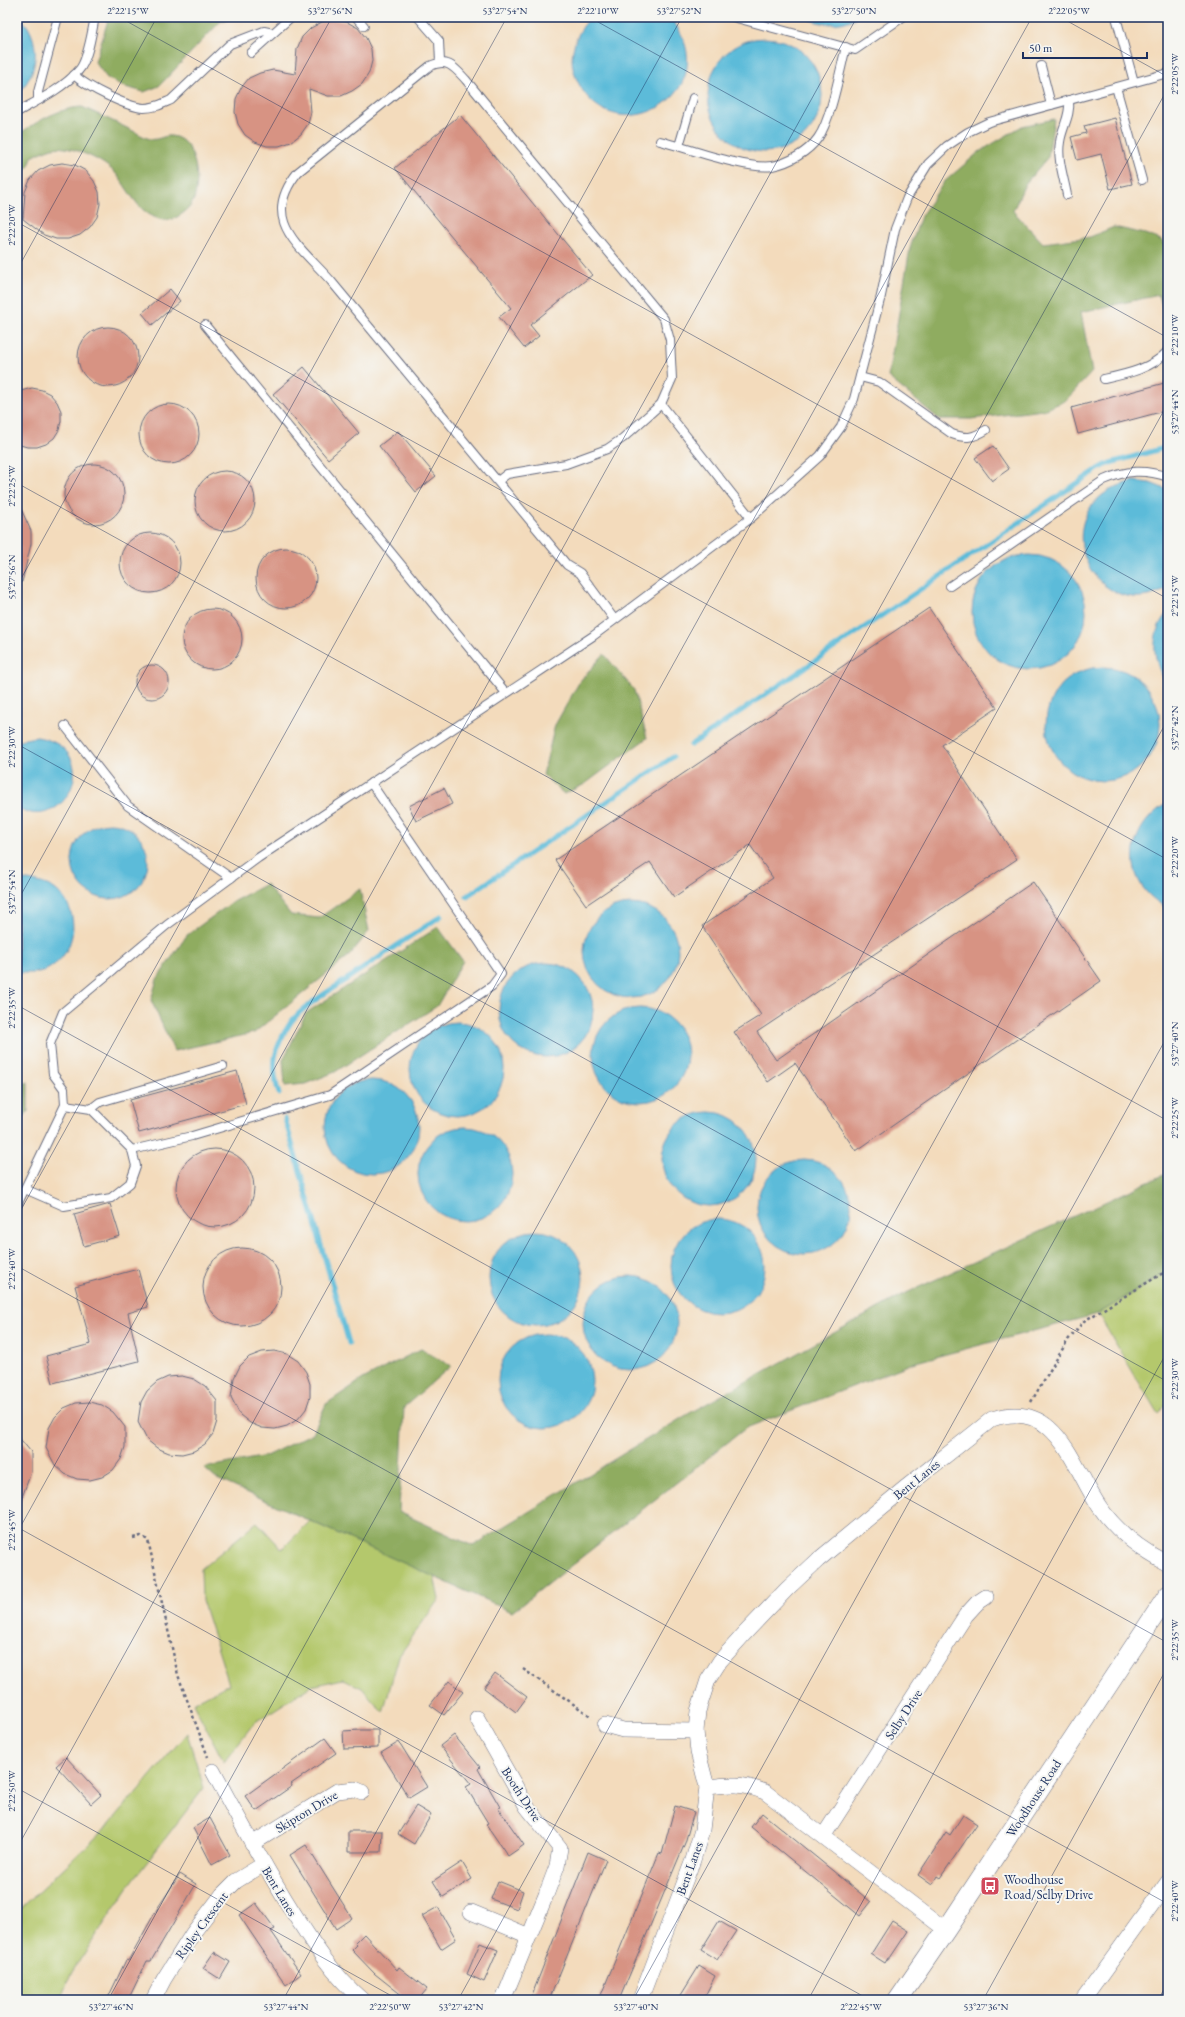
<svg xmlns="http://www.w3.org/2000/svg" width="1185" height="2017" font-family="'EB Garamond',serif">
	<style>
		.green { fill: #b4c86c; stroke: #687c65 }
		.forest { fill: #8fac60; stroke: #556e5f }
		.water { fill: #5bbbd9; stroke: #3b759c }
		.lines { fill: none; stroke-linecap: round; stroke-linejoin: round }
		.stream { stroke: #5bbbd9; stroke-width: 5 }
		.building { fill: #d79383 }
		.service-casing { stroke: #676b7f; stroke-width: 10 }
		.minor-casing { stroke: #676b7f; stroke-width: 16 }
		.tertiary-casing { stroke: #676b7f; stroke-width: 20 }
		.path { stroke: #676b7f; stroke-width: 2.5; stroke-dasharray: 3 3; stroke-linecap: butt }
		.service { stroke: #fff; stroke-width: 8 }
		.minor { stroke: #fff; stroke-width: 15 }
		.tertiary { stroke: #fff; stroke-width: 19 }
		.ticks { fill: none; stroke: #1b2f5e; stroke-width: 1; stroke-opacity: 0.45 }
		.labels { text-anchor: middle; stroke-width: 4; stroke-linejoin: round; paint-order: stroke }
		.street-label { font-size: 13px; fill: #1b2f5e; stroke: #f6f6f2 }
		.poi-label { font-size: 13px; fill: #1b2f5e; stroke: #f6f6f2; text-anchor: start }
		.neatline { fill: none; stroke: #1b2f5e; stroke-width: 1.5 }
		.ticks-label { font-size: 10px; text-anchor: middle; fill: #1b2f5e }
	</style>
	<rect width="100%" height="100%" fill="#f6f6f2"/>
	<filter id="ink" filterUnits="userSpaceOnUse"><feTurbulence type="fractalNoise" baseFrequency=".025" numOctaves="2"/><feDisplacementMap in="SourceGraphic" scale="8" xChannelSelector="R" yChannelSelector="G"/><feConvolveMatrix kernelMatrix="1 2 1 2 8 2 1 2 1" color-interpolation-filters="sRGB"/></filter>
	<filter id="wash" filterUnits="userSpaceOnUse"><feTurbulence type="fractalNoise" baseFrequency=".012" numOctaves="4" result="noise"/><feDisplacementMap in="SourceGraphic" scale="16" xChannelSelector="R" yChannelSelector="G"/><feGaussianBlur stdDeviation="0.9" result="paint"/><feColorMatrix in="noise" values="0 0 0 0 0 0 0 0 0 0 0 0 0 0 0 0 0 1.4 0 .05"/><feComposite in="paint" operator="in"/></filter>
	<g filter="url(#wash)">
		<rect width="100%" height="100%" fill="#f3dbbc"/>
		<g class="green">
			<path d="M 1168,1271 L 1168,1404 L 1158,1414 L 1098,1314 Z"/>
			<path d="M 310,1521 L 434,1576 L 439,1599 L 399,1656 L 383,1712 L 362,1688 L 343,1679 L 311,1686 L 254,1723 L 224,1762 L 193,1703 L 229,1684 L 202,1600 L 201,1569 L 257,1522 L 282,1549 Z"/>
			<path d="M 187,1733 L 204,1788 L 131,1883 L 72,1972 L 60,2000 L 17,2000 L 17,1912 L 106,1828 Z"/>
		</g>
		<g class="forest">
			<path d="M 109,17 L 233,17 L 220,22 L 159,86 L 144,92 L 125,87 L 107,78 L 95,62 Z"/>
			<path d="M 82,107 C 98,114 113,121 129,129 C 136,132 143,137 150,139 C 157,141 164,135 171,136 C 197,138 203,187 191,205 C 186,213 172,222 163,220 C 139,215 131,193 117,175 C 106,161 70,144 52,148 C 45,150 38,154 32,157 L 29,166 L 17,176 L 17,135 C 37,122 58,108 82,107 Z"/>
			<path d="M 1054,119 L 1048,157 L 1025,184 L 1013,211 L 1043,243 L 1090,237 L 1114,227 L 1145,234 L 1161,240 L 1168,250 L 1168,326 L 1159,295 L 1081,312 L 1092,372 L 1065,401 L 1043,410 L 971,419 L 939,419 L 888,377 L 910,248 L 921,216 L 944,182 L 979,152 L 1022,126 Z"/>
			<path d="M 604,654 L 634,690 L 647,738 L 585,784 L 564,794 L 543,775 L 555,725 L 580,681 Z"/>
			<path d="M 266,884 L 291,915 L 319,918 L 360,889 L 369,931 L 350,955 L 254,1033 L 174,1051 L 151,1000 L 157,979 L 187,935 L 234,901 Z"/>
			<path d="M 438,927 L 463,961 L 437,1006 L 335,1072 L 305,1084 L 285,1086 L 283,1060 L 306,1013 Z"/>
			<path d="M 28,1082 L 28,1111 L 17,1127 L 17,1086 Z"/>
			<path d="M 1168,1173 L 1168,1271 L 1098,1314 L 916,1362 L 746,1428 L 512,1612 L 215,1478 L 204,1468 L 266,1456 L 313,1433 L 326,1404 L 363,1379 L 421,1349 L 451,1366 L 404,1407 L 399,1512 L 473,1546 L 688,1414 L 904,1294 Z"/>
		</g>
		<g class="water">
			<path d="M 17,17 C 22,18 25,23 28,27 C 41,49 36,77 17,94 Z"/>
			<path d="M 591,17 L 670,17 C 734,95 604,163 574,72 C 568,53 577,31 591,17 Z"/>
			<path d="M 804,17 L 857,17 C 840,27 820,25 804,17 Z"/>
			<circle cx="765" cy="95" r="57"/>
			<path d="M 1134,481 L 1150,483 L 1168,490 L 1168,588 C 1094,632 1034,504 1134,481 Z"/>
			<circle cx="1029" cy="612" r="57"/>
			<path d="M 1168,612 L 1168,686 C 1153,664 1148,634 1168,612 Z"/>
			<circle cx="1103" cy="724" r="57"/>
			<path d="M 37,737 C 108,749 64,838 17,807 L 17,743 L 25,739 Z"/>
			<path d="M 1168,803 L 1168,908 C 1120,885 1124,827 1168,803 Z"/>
			<circle cx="110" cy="861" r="38"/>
			<path d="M 28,880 C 38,882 48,884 56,890 C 82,911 77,953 48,969 C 39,974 28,973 18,973 L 17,881 Z"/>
			<circle cx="631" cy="951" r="47"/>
			<circle cx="546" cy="1010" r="47"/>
			<circle cx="640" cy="1055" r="47"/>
			<circle cx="457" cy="1069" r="47"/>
			<circle cx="372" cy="1127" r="47"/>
			<circle cx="709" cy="1159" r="47"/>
			<circle cx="465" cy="1174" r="47"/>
			<circle cx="804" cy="1207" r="47"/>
			<circle cx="718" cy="1266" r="47"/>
			<circle cx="536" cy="1278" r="47"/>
			<circle cx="630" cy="1323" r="47"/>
			<circle cx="545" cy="1381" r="47"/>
		</g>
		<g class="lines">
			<g class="stream">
				<path d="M 691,745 L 1098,469 L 1110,463 L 1168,447"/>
				<path d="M 467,896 L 673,757"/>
				<path d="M 279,1094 C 270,1065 274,1047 291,1022 C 303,1006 328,992 344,981 C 377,959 409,937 441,916"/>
				<path d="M 285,1119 L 349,1343"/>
			</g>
		</g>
		<g id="blocks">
			<g class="building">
				<path d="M 335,20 L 347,22 L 358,28 L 366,38 L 371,49 L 372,61 L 369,73 L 362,84 L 352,91 L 341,96 L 328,96 L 309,89 L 311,112 L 308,124 L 301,134 L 291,142 L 279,146 L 267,146 L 255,142 L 245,135 L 238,124 L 235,112 L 236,99 L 241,88 L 249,78 L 260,73 L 273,70 L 295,74 L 297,49 L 302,37 L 311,28 L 322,22 Z"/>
				<path d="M 460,115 L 592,275 L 530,325 L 539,336 L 524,348 L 499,317 L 511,308 L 395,168 Z"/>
				<path d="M 1115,118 L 1132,184 L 1110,189 L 1101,154 L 1077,160 L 1071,137 L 1086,133 L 1084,126 Z"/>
				<path d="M 62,163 L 75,165 L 86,171 L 94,181 L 99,192 L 100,204 L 97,217 L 90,227 L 80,235 L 68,239 L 56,239 L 44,235 L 23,219 L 25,192 L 30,180 L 38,171 L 50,165 Z"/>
				<path d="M 170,289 L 180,301 L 152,325 L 142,313 Z"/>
				<circle cx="108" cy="357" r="30"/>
				<path d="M 304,367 L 359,433 L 328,459 L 273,394 Z"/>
				<path d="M 1168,382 L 1168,410 L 1078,434 L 1071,408 Z"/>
				<path d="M 32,388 L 42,390 L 50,394 L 57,402 L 61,411 L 61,421 L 59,430 L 54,438 L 46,444 L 37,447 L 27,447 L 17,444 L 17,392 Z"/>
				<circle cx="169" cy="434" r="30"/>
				<path d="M 398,431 L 436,476 L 416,492 L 379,446 Z"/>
				<path d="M 993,446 L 1009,469 L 992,481 L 975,458 Z"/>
				<circle cx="94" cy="494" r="30"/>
				<circle cx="225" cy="501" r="30"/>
				<path d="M 17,500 L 31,531 L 31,544 L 22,582 L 17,582 Z"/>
				<circle cx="150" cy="563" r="30"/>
				<circle cx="286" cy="578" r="30"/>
				<path d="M 929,608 L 997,708 L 942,745 L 1017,859 L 757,1032 L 776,1060 L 1033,882 L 1101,981 L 856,1151 L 795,1063 L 768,1082 L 734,1032 L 761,1015 L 702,926 L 773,878 L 750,845 L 674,897 L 650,862 L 586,905 L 555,860 Z"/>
				<circle cx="212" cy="639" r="30"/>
				<circle cx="152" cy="682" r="17"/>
				<path d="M 444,788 L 452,804 L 416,821 L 409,806 Z"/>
				<path d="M 237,1071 L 246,1104 L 139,1133 L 130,1100 Z"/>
				<circle cx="215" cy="1188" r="39"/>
				<path d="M 110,1204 L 120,1236 L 84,1246 L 74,1214 Z"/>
				<circle cx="242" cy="1287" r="39"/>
				<path d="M 138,1269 L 148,1307 L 128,1313 L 139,1361 L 53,1383 L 46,1356 L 91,1344 L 75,1286 Z"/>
				<path d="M 274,1351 L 287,1354 L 298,1361 L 306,1372 L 310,1384 L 310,1397 L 306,1409 L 298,1419 L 287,1426 L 275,1429 L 262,1428 L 250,1423 L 240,1415 L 231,1397 L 234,1378 L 240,1366 L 249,1357 L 262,1352 Z"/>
				<path d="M 182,1376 L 194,1379 L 205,1386 L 217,1401 L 217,1421 L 213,1434 L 205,1444 L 194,1451 L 182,1454 L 169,1453 L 157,1448 L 147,1440 L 138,1422 L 141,1402 L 147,1391 L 157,1382 L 168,1377 Z"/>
				<path d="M 89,1402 L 102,1405 L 113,1412 L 125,1427 L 125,1447 L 121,1459 L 113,1470 L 102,1477 L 90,1480 L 77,1479 L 65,1474 L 55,1465 L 46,1448 L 49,1428 L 55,1417 L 64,1408 L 76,1403 Z"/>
				<path d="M 17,1435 L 31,1452 L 31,1472 L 19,1506 L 17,1505 Z"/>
				<path d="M 495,1673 L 527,1697 L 516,1712 L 484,1688 Z"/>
				<path d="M 449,1681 L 463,1692 L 444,1715 L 430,1705 Z"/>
				<path d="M 360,1730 L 378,1730 L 378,1748 L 344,1749 L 343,1731 Z"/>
				<path d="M 454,1735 L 480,1767 L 478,1769 L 500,1807 L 498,1808 L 524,1845 L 508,1856 L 486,1824 L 488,1823 L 466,1787 L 471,1784 L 440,1746 Z"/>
				<path d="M 325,1738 L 336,1753 L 291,1784 L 292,1786 L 256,1811 L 245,1796 Z"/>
				<path d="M 399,1742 L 427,1787 L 409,1798 L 381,1753 Z"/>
				<path d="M 66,1757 L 101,1795 L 91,1804 L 56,1766 Z"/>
				<path d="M 416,1806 L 431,1815 L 414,1844 L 398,1834 Z"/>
				<path d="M 675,1806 L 694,1812 L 685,1843 L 619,2000 L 599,2000 L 659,1853 L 662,1854 Z"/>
				<path d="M 762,1813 L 871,1902 L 860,1916 L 751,1827 Z"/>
				<path d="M 963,1815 L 977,1824 L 940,1878 L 937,1876 L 932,1885 L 918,1875 L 946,1832 L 950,1835 Z"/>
				<path d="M 210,1818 L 230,1855 L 212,1865 L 193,1828 Z"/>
				<path d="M 348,1831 L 382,1831 L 381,1852 L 348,1852 Z"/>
				<path d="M 306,1845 L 352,1918 L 336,1929 L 290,1855 Z"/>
				<path d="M 588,1852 L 606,1860 L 549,2000 L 530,2000 Z"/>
				<path d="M 462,1862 L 472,1879 L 443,1897 L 433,1881 Z"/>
				<path d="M 180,1874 L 196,1884 L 151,1961 L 147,1961 L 128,2000 L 107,2000 L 126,1960 L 128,1961 L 157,1909 Z"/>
				<path d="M 498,1881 L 523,1891 L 517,1909 L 491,1899 Z"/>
				<path d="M 256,1903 L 275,1929 L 271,1931 L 301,1974 L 286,1985 L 239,1915 Z"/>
				<path d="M 438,1907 L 456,1939 L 441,1949 L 422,1916 Z"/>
				<path d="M 719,1921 L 736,1931 L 717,1960 L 701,1950 Z"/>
				<path d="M 892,1921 L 908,1931 L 890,1958 L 888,1958 L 885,1963 L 871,1954 Z"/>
				<path d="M 364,1934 L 397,1970 L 399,1967 L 427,1989 L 418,2000 L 408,2000 L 375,1974 L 352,1950 L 357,1945 L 355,1943 Z"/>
				<path d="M 480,1943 L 498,1950 L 484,1982 L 467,1974 Z"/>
				<path d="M 214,1952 L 230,1962 L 220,1979 L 203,1968 Z"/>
				<path d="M 699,1966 L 715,1976 L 707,1992 L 701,2000 L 678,2000 Z"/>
			</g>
		</g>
	</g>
	<g filter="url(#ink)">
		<use href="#blocks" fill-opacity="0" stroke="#676b7f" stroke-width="1"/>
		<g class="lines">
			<g class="service-casing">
				<g id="service">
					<path d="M 356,17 L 364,26"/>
					<path d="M 418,17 L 439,41 L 440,62"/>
					<path d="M 733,17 L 855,50 L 903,17"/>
					<path d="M 1116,17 L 1134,82"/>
					<path d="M 251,53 L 291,17"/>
					<path d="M 1041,66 L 1051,105"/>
					<path d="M 74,75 C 87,87 127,107 144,108 C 155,108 162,104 171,100 L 230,44 L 264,31 L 273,33"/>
					<path d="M 1116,87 L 1142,180"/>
					<path d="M 38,100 L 38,92 L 58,17"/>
					<path d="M 17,112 C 37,101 64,88 79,70 C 88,61 92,30 95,17"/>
					<path d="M 660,141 C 687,148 747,170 772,166 C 789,163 808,152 818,138 C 831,120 840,70 846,47"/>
					<path d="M 679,146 L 693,98"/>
					<path d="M 1067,195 C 1064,178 1057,159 1060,142 C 1062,127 1071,116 1069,100"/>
					<path d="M 205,325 L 506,693"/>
					<path d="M 860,377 L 879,382 L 952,434 C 966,439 973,438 986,430"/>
					<path d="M 1104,379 C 1127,374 1151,369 1168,351"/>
					<path d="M 498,481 L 507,474 L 566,464 L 607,449 L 623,438 L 661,404"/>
					<path d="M 950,586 L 1104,480 C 1126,470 1145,469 1168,477"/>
					<path d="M 614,619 L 580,573 L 567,565 L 331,281 C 299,245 259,220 298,172 L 430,66 C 448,58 454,67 466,80 L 664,319 L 670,340 L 672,379 L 661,404 L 751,518"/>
					<path d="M 65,726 L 128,806 L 231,878"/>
					<path d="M 65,1105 L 91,1109 L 100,1102 L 223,1066"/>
					<path d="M 132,1150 L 192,1136 L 330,1095 L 492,986 L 501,974 L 371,783"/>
					<path d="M 25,1189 L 64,1206 L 111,1198 L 130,1183 L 136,1166 L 132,1150 L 91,1109"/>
					<path d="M 17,1205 L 65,1105 L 64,1089 L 53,1074 L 50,1044 L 63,1012 L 167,925 L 258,858 L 593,636 L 751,518 L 820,456 L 841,427 L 854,399 L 881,296 L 895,229 L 907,198 L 928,164 L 947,146 L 968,132 L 989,122 L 1168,73"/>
				</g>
			</g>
			<g class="minor-casing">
				<g id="minor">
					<path d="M 477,1718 L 527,1807 L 560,1848 L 557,1866 L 546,1895 L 503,2000"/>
					<path d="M 605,1725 L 623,1730 L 696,1731"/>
					<path d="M 213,1771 C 238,1818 263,1864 291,1909 C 312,1942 332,1974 362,2000"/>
					<path d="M 707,1787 C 730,1784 743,1783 765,1792 L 946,1930"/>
					<path d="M 824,1835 L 966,1615 L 977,1603 L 986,1597"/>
					<path d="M 252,1844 L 337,1791 L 355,1789 L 362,1792"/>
					<path d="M 471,1912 L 529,1936"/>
					<path d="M 153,2000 L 164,1979 L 193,1933 L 222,1895 L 236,1881 L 264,1864"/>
					<path d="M 640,2000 L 693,1860 L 702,1830 L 707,1787 L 698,1752 L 696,1731 L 698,1711 L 708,1680 L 720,1661 L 745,1633 L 787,1589 L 818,1560 L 905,1488 L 992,1419 C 1057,1398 1071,1464 1099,1506 C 1116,1531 1141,1550 1168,1564"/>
					<path d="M 1083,2000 L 1168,1882"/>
				</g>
			</g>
			<g class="tertiary-casing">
				<path id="tertiary" d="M 898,2000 L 946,1930 L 1168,1595"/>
			</g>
			<g class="path">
				<path d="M 1031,1402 L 1068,1340 L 1084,1321 L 1168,1270"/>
				<path d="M 133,1538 L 141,1536 L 148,1540 L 178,1675 L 208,1757"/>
				<path d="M 523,1669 L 592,1717"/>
			</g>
			<use href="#service" class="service"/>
			<use href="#minor" class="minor"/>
			<use href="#tertiary" class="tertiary"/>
		</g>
	</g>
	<path class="ticks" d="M 119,17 L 1168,599M 589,17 L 1168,338M 1060,17 L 1168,77M 17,222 L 1168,860M 17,270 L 157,17M 17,483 L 1168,1121M 17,586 L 332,17M 17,744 L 1168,1382M 17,902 L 507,17M 17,1005 L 1168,1643M 17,1217 L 682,17M 17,1266 L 1168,1904M 17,1527 L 870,2000M 17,1533 L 857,17M 17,1788 L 399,2000M 17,1848 L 1032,17M 108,2000 L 1168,88M 283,2000 L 1168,403M 458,2000 L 1168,719M 633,2000 L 1168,1035M 808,2000 L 1168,1350M 983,2000 L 1168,1666M 1158,2000 L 1168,1982"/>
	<defs>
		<g id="bus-square" transform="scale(1)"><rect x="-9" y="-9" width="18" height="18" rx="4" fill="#d1495b" stroke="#f6f6f2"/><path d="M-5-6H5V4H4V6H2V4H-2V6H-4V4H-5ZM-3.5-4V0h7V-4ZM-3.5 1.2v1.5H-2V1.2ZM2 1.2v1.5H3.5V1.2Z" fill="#fff"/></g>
	</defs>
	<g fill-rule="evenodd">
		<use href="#bus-square" x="990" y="1886"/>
	</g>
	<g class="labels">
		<g class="street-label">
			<text transform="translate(916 1479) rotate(-39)" y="5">Bent Lanes</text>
			<text transform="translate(903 1714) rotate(-57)" y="5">Selby Drive</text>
			<text transform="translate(522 1794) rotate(57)" y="5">Booth Drive</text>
			<text transform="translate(1033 1798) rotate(-57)" y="5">Woodhouse Road</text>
			<text transform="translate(306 1811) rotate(-31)" y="5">Skipton Drive</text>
			<text transform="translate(689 1868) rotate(-70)" y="5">Bent Lanes</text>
			<text transform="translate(280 1891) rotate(59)" y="5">Bent Lanes</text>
			<text transform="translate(201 1925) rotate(-54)" y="5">Ripley Crescent</text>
		</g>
		<g class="poi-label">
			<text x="1004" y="1884">Woodhouse<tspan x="1004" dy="15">Road/Selby Drive</tspan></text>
		</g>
	</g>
	<rect width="1185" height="2017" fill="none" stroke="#f6f6f2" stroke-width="44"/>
	<path d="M1023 52v6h124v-6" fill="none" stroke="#1b2f5e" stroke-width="2"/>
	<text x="1029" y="52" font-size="12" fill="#1b2f5e" stroke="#f6f6f2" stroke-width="3" paint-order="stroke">50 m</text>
	<rect x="22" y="22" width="1141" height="1973" class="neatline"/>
	<g class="ticks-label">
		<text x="128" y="14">2°22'15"W</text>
		<text x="330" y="14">53°27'56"N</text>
		<text x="505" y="14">53°27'54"N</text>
		<text x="598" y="14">2°22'10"W</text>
		<text x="679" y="14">53°27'52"N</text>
		<text x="854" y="14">53°27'50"N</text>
		<text x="1069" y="14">2°22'05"W</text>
		<text transform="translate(1174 74) rotate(-90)" y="4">2°22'05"W</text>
		<text transform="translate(11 225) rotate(-90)" y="4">2°22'20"W</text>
		<text transform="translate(1174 335) rotate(-90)" y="4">2°22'10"W</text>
		<text transform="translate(1174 412) rotate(-90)" y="4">53°27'44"N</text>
		<text transform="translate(11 486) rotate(-90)" y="4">2°22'25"W</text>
		<text transform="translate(11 577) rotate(-90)" y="4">53°27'56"N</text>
		<text transform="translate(1174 596) rotate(-90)" y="4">2°22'15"W</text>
		<text transform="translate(1174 728) rotate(-90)" y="4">53°27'42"N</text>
		<text transform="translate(11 747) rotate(-90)" y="4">2°22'30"W</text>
		<text transform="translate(1174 857) rotate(-90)" y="4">2°22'20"W</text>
		<text transform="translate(11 892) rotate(-90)" y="4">53°27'54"N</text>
		<text transform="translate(11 1008) rotate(-90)" y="4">2°22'35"W</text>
		<text transform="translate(1174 1044) rotate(-90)" y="4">53°27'40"N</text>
		<text transform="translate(1174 1118) rotate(-90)" y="4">2°22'25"W</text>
		<text transform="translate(11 1269) rotate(-90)" y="4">2°22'40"W</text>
		<text transform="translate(1174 1379) rotate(-90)" y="4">2°22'30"W</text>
		<text transform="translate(11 1530) rotate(-90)" y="4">2°22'45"W</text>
		<text transform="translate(1174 1640) rotate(-90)" y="4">2°22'35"W</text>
		<text transform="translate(11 1791) rotate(-90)" y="4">2°22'50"W</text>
		<text transform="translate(1174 1901) rotate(-90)" y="4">2°22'40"W</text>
		<text x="111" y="2010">53°27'46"N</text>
		<text x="286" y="2010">53°27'44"N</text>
		<text x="390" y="2010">2°22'50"W</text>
		<text x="461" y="2010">53°27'42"N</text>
		<text x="636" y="2010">53°27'40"N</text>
		<text x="861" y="2010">2°22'45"W</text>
		<text x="986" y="2010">53°27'36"N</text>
	</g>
</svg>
